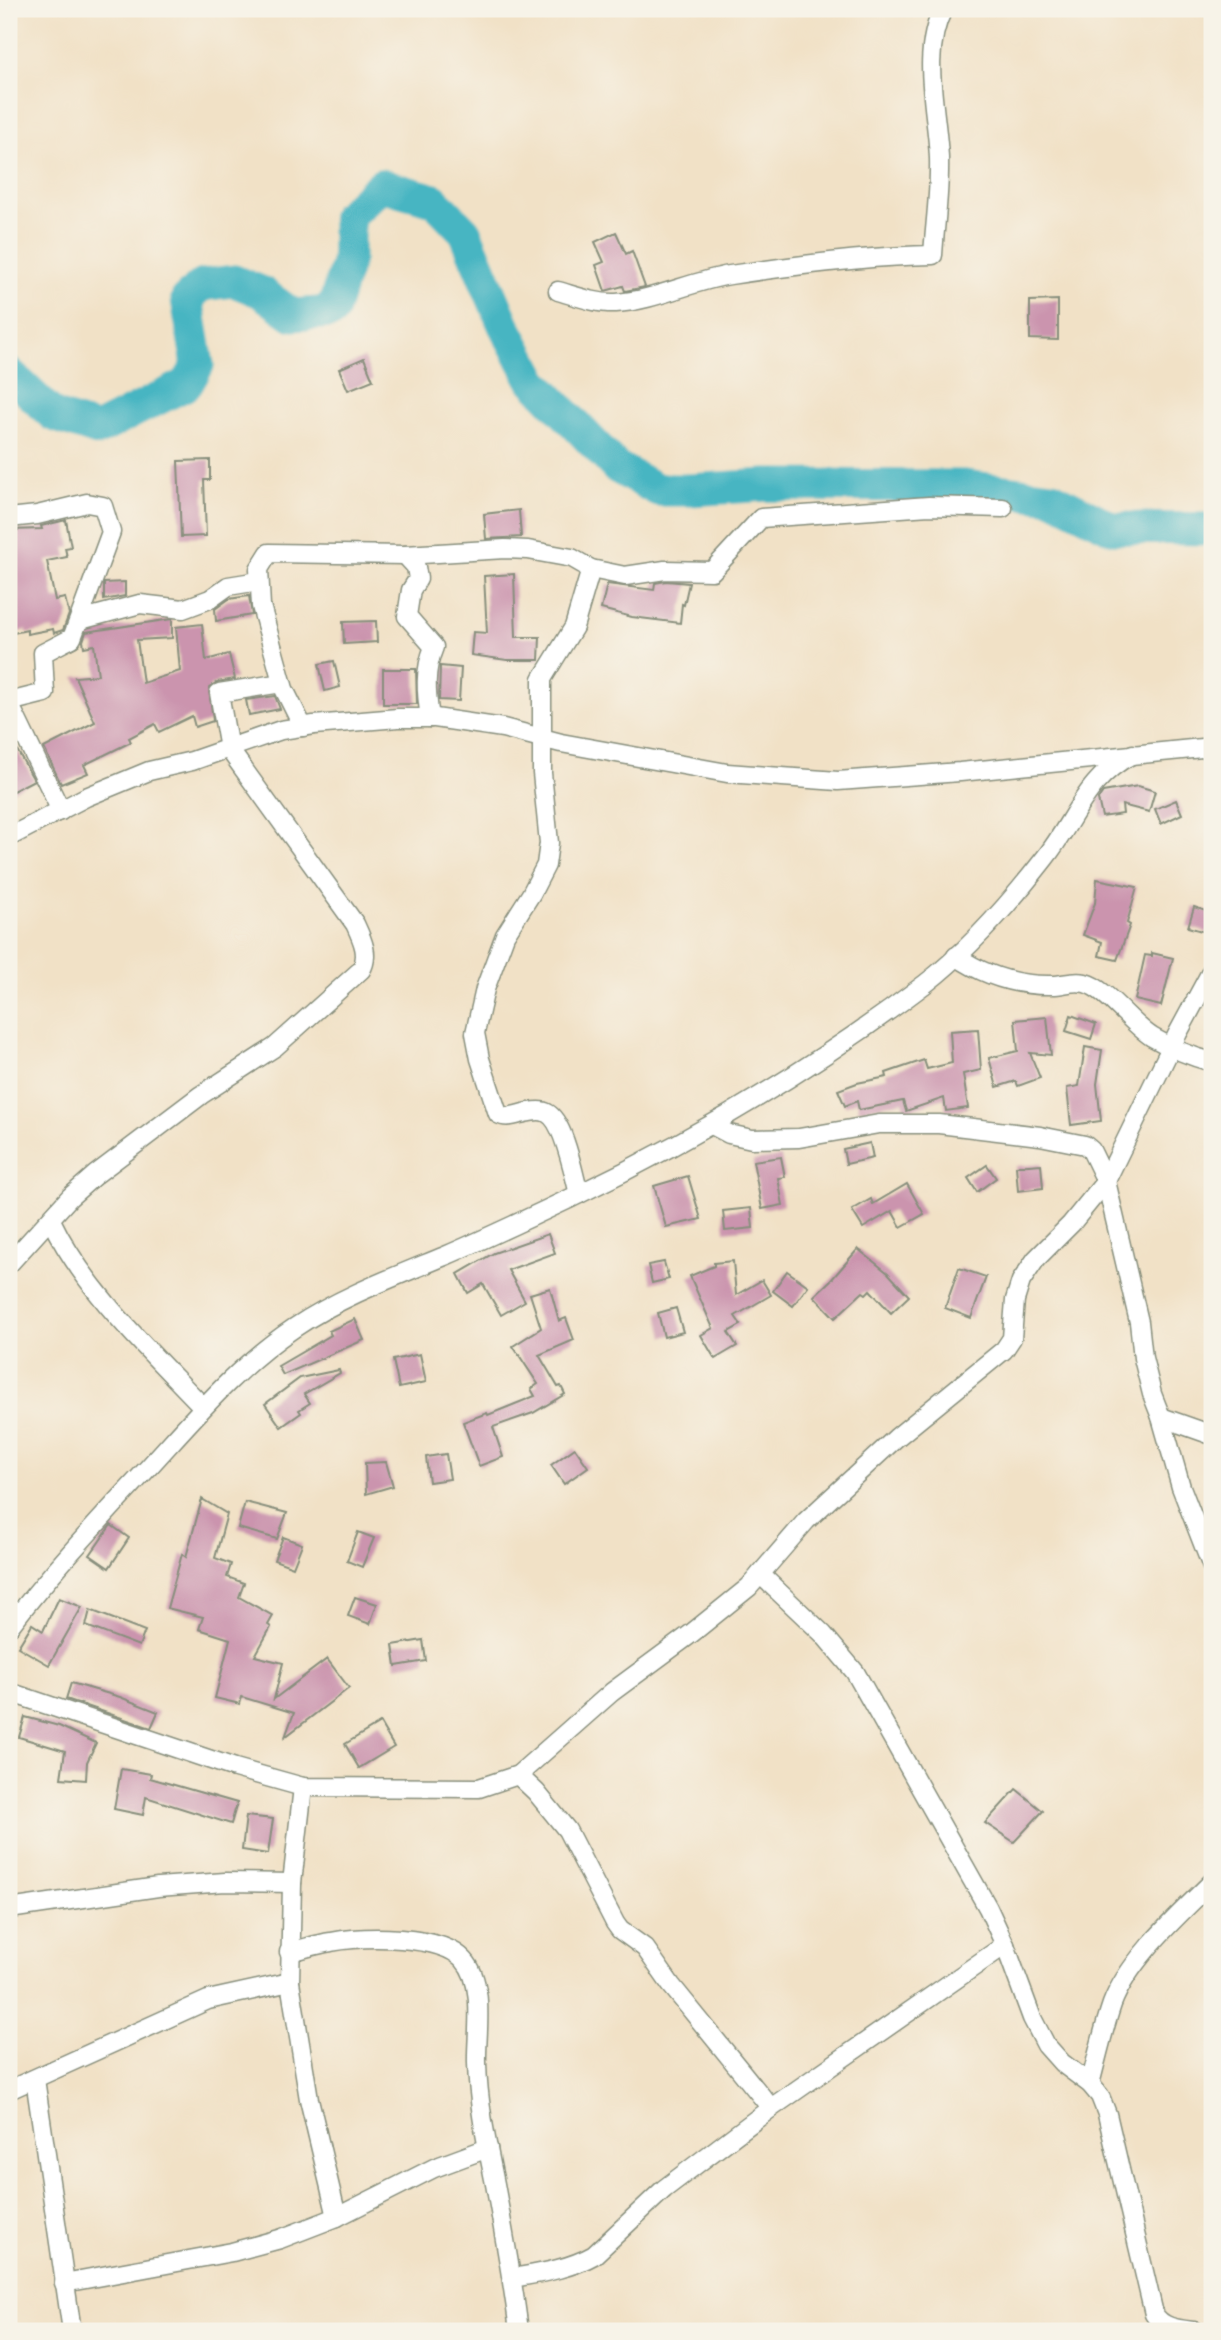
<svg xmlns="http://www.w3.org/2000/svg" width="1221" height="2340" font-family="Mali,sans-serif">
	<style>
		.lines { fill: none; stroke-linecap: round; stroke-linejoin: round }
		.river { stroke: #47b5c2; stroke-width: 33 }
		.building { fill: #cb94ae }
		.street-casing { stroke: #888f7d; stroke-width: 21 }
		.street { stroke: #fff; stroke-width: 18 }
	</style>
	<rect width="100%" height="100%" fill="#f7f3e8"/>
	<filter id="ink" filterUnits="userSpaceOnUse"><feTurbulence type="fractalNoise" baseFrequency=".0143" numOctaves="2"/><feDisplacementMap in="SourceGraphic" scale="14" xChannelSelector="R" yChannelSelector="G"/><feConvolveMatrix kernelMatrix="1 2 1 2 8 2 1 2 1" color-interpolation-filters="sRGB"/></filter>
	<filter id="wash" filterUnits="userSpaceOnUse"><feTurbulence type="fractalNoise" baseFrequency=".00686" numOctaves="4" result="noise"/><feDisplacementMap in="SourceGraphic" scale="28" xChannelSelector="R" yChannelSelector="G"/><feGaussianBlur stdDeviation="1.57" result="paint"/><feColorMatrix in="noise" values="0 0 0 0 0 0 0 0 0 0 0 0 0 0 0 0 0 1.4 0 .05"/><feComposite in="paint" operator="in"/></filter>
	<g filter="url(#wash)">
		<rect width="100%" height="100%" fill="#f1e1c6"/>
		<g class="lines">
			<path class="river" d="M 9,373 L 53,415 L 97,430 L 187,384 L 198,365 L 187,299 L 202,285 L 234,281 L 261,292 L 293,315 L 332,312 L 348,260 L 348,216 L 381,185 L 434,200 L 465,232 L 504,325 L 533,380 L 616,467 L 658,490 L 690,490 L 767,485 L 965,486 L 1052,497 L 1112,528 L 1212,529"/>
		</g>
		<g id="blocks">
			<g class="building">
				<path d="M 616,232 L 626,254 L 632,251 L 645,287 L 625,291 L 623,286 L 605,291 L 596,265 L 604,262 L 595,242 Z"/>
				<path d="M 1058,300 L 1058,340 L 1030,339 L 1030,301 Z"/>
				<path d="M 364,358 L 373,380 L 348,390 L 339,369 Z"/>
				<path d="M 210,460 L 210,480 L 204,480 L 206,536 L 181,537 L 178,461 Z"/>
				<path d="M 519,510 L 521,537 L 486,539 L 484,514 Z"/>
				<path d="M 66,520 L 71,547 L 65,548 L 67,557 L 47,561 L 55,600 L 65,598 L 69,614 L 63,630 L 54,633 L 53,629 L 27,634 L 27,630 L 9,634 L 9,530 L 42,529 L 41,526 Z"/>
				<path d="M 514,574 L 516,637 L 540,637 L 539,660 L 507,660 L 471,655 L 473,632 L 487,633 L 484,576 Z"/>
				<path d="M 666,581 L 689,583 L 684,605 L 682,604 L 680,623 L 632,617 L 601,609 L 607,584 L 654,590 L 655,583 Z"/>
				<path d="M 125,582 L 125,596 L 104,600 L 104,583 Z"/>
				<path d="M 249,596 L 252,615 L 216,621 L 215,609 L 229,599 Z"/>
				<path d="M 172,619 L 172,638 L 137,640 L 143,683 L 180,671 L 176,627 L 202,624 L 206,660 L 229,654 L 235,679 L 217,682 L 209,688 L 213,721 L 195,727 L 192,716 L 159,732 L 155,724 L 129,738 L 131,742 L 84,765 L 88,773 L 61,784 L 44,748 L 95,722 L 75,677 L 98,675 L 94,645 L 84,647 L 83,641 L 86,632 Z"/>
				<path d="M 376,621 L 377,642 L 344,644 L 343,622 Z"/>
				<path d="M 334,661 L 340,687 L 325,691 L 319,664 Z"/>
				<path d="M 440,666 L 461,668 L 459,701 L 439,700 Z"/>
				<path d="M 383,669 L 416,669 L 417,704 L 383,704 Z"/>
				<path d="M 275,696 L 280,709 L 249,715 L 246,700 Z"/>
				<path d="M 9,736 L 34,780 L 9,793 Z"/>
				<path d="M 1138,786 L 1155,791 L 1149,812 L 1122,805 L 1123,814 L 1102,817 L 1098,799 L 1103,792 Z"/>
				<path d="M 1176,800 L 1182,814 L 1161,824 L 1155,809 Z"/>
				<path d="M 1097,879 L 1137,887 L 1127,923 L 1130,925 L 1117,960 L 1099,956 L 1102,942 L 1083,935 L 1095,903 Z"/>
				<path d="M 1194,907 L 1212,913 L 1212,934 L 1188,927 Z"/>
				<path d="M 1152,953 L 1173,958 L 1161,1006 L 1135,1000 L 1145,955 L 1152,956 Z"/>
				<path d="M 1071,1015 L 1096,1024 L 1091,1039 L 1066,1031 Z"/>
				<path d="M 1047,1017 L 1051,1055 L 1030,1053 L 1040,1078 L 1018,1086 L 1016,1081 L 997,1087 L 989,1058 L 1018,1051 L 1015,1020 Z"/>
				<path d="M 978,1029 L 981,1070 L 963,1074 L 968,1108 L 946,1111 L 944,1098 L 906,1111 L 903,1101 L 859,1110 L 857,1101 L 845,1106 L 838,1090 L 857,1083 L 887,1077 L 886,1073 L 924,1060 L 927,1069 L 952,1063 L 950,1031 Z"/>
				<path d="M 1085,1047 L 1102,1050 L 1097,1084 L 1101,1121 L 1071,1125 L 1067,1088 L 1079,1086 Z"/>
				<path d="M 870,1143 L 873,1158 L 846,1164 L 843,1149 Z"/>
				<path d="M 781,1157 L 785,1177 L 778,1178 L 783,1205 L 762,1209 L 753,1161 Z"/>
				<path d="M 1041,1164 L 1043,1188 L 1018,1191 L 1016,1166 Z"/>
				<path d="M 987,1165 L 996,1178 L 977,1192 L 968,1178 Z"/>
				<path d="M 688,1176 L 701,1219 L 666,1227 L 654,1186 Z"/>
				<path d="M 907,1184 L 924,1214 L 901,1227 L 892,1211 L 863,1228 L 852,1210 L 871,1199 L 873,1204 Z"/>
				<path d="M 751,1208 L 753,1228 L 725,1231 L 723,1211 Z"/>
				<path d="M 548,1234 L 555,1253 L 508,1270 L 525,1301 L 501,1315 L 483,1284 L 468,1293 L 458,1274 L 494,1253 Z"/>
				<path d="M 858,1249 L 888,1273 L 909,1296 L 891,1313 L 870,1290 L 866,1294 L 863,1292 L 835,1318 L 814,1296 L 832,1279 Z"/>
				<path d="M 733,1261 L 736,1295 L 762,1280 L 771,1295 L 735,1316 L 741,1325 L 728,1332 L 737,1346 L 715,1359 L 701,1335 L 713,1328 L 690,1276 L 714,1266 L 714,1263 Z"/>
				<path d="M 664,1262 L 669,1279 L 652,1283 L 648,1265 Z"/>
				<path d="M 959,1268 L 986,1277 L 971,1318 L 945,1308 Z"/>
				<path d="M 787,1271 L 808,1286 L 793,1306 L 773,1291 Z"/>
				<path d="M 550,1288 L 559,1321 L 566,1318 L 574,1340 L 539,1355 L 558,1387 L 561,1386 L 565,1394 L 533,1413 L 493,1427 L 503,1457 L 479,1466 L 463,1422 L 487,1413 L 488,1415 L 535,1396 L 531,1389 L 538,1384 L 513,1346 L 541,1328 L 530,1294 Z"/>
				<path d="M 676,1308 L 683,1332 L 664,1337 L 658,1313 Z"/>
				<path d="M 355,1319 L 364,1340 L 283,1375 L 278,1366 L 331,1335 L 329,1331 Z"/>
				<path d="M 420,1354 L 426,1382 L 399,1388 L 393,1360 Z"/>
				<path d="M 339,1370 L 340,1373 L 304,1394 L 310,1403 L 299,1410 L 301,1413 L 281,1427 L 265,1404 L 300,1378 Z"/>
				<path d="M 575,1448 L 588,1467 L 564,1484 L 551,1465 Z"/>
				<path d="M 446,1454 L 450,1479 L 429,1482 L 426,1457 Z"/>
				<path d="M 386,1462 L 393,1486 L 366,1494 L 365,1463 Z"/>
				<path d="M 202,1499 L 227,1514 L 215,1558 L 231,1564 L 227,1577 L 244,1583 L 239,1597 L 273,1616 L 268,1625 L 271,1627 L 255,1656 L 283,1663 L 274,1699 L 327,1659 L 349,1688 L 285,1737 L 294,1713 L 242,1697 L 240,1704 L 215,1698 L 230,1639 L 199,1629 L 203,1617 L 167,1608 L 182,1554 L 186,1557 Z"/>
				<path d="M 245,1502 L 287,1513 L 277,1539 L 238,1528 Z"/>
				<path d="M 111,1525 L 129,1538 L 109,1568 L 90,1555 Z"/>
				<path d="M 358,1532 L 374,1538 L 362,1567 L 347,1561 Z"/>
				<path d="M 283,1537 L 302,1544 L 293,1567 L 274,1560 Z"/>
				<path d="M 355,1597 L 377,1604 L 370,1624 L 348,1616 Z"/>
				<path d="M 59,1598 L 82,1607 L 49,1665 L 18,1647 L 32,1624 L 43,1631 Z"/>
				<path d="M 90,1610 L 145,1631 L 139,1646 L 86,1626 Z"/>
				<path d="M 423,1640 L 426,1661 L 396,1666 L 393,1645 Z"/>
				<path d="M 71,1683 L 120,1697 L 158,1712 L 151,1728 L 66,1699 Z"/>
				<path d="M 25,1717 L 59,1726 L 96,1743 L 87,1762 L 86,1780 L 61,1778 L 65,1751 L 19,1737 Z"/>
				<path d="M 380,1723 L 394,1747 L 359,1768 L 345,1744 Z"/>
				<path d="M 121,1769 L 151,1774 L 150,1778 L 237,1803 L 231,1824 L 146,1797 L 143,1815 L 114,1809 Z"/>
				<path d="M 1016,1789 L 1043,1811 L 1014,1842 L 985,1823 Z"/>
				<path d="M 246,1816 L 273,1819 L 268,1854 L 242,1850 Z"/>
			</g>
		</g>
	</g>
	<g filter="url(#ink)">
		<use href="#blocks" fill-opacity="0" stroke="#888f7d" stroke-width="2"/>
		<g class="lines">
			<g class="street-casing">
				<g id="street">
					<path d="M 558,291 C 576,296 597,304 616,303 C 653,301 692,281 730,275 C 797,265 866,256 933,255 C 935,223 940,191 939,158 C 937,110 920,54 943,9"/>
					<path d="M 9,518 L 37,515 L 87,503 L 103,506 L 111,532 L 72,638 L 43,653 L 45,693 L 9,702"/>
					<path d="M 405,555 L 416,567 L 418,579 L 411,590 L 407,616 L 434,647 C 424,671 426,692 430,718"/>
					<path d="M 80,620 L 140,604 L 183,609 L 210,599 L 228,586 L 259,581"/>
					<path d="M 9,703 L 61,811"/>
					<path d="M 303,727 L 284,689 L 261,606 L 259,569 L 269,553 L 405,555 L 505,549 L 528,550 L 572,558 L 591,569 L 625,576 L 665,570 L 712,571 L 761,518 L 929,506 L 1003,508"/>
					<path d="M 9,837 L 86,797 L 149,771 L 192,761 L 281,730 L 314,725 L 398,718 L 435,718 L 503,728 L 561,743 L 727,773 L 838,781 L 960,772 L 1212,747"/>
					<path d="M 956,956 C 985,976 1017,986 1053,985 C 1063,985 1074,980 1085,983 C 1106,988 1131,1024 1152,1037 C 1169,1047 1193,1057 1212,1062"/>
					<path d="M 712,1125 L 729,1134 L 752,1139 L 799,1138 L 879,1124 L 939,1124 L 1040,1136 L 1085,1145 L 1091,1150 L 1106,1181 L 1139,1322 L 1143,1358 L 1152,1394 L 1161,1417 L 1181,1487 L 1212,1567"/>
					<path d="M 579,1194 C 574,1176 564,1121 547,1113 C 542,1110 535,1111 530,1112 C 519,1113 509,1120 498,1114 L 480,1059 L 475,1033 L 485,989 L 505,935 L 531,894 L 546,865 L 549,843 L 542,773 L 542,679 L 574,627 L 591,569"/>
					<path d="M 51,1220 C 84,1290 150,1351 203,1407"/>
					<path d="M 9,1264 L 70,1197 L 95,1175 L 201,1095 L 275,1047 L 361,970 C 370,955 362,939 355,924 L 229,749 L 219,693 L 282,683"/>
					<path d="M 1161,1417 L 1212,1435"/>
					<path d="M 760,1574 L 823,1634 L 855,1672 L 988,1908 L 1005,1945 L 1032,2018 L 1046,2045 L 1062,2063 L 1090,2084 L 1100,2096 L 1107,2114 L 1154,2314 C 1162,2328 1178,2329 1194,2331"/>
					<path d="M 9,1627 C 52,1571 100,1520 148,1468 C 194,1418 237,1366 294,1328 C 340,1297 394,1277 445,1256 C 487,1238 529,1218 571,1198 C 696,1138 814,1068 925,984 C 970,949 1010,903 1045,858 C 1076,819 1085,778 1133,754"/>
					<path d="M 9,1692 L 235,1768 L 303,1787 L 479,1788 L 518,1775 L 612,1692 L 692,1633 L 749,1587 L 806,1521 L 896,1438 L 1004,1350 L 1012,1338 L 1015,1300 L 1021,1281 L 1036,1259 L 1071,1224 L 1106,1181 L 1178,1033 L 1212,970"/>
					<path d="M 518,1775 L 536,1792 L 567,1830 L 615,1923 L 620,1930 L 645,1948 L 671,1985 L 771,2108"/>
					<path d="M 303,1787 L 292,1883 L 290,1982 L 309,2099 L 337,2217"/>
					<path d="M 9,1909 L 158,1887 L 225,1882 L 292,1883"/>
					<path d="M 289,1952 C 303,1949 317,1944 331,1942 C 363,1936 441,1934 464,1960 C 486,1984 476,2034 477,2063 C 478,2104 487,2144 495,2184 C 504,2233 513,2282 519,2331"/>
					<path d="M 35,2079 L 72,2331"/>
					<path d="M 1090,2084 C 1097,2058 1103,2030 1112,2004 C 1129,1959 1178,1916 1212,1882"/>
					<path d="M 9,2090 L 208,2000 L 290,1982"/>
					<path d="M 513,2278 C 541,2273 569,2269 594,2255 L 664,2189 L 771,2108 L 1005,1945"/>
					<path d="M 64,2283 L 232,2252 L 280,2239 L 337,2217 L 434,2168 L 488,2148"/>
				</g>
			</g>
			<use href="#street" class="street"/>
		</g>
	</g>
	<rect width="1221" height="2340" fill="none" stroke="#f7f3e8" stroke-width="35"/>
</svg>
